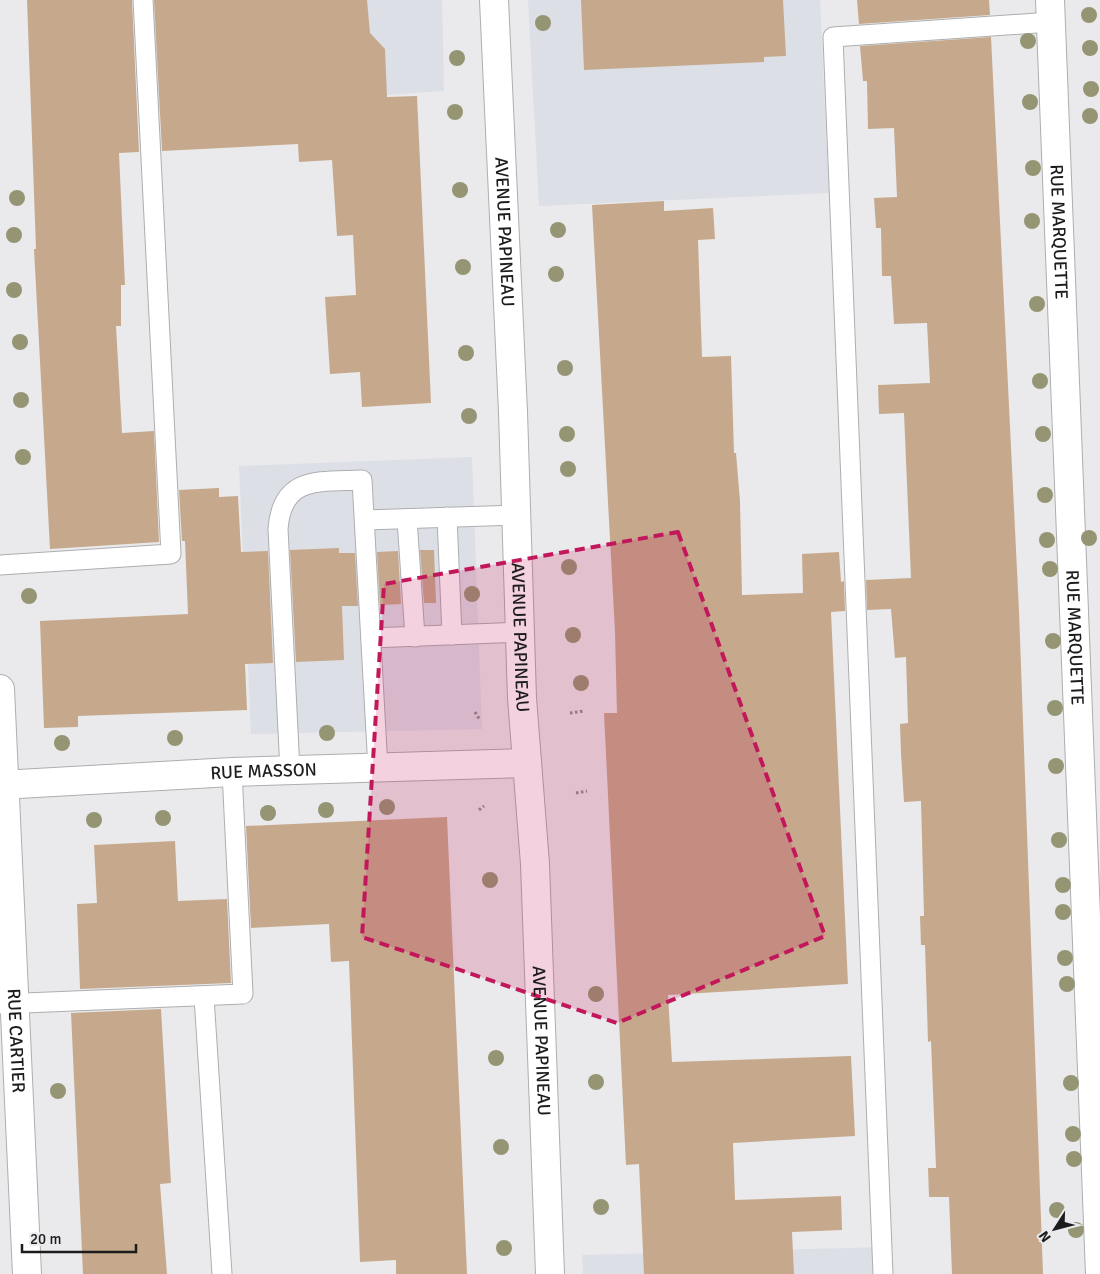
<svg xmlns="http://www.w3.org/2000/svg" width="1100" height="1274" font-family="Signika,sans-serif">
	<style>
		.built { fill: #dddfe7 }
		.building { fill: #c6a98c }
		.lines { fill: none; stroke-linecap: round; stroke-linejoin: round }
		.lane-casing { stroke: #adaeaf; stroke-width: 21 }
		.street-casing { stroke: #adaeaf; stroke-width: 30 }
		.secondary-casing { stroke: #adaeaf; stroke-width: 30 }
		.path { stroke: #8e8e8f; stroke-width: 3; stroke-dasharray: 2.5 2.5; stroke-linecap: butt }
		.lane { stroke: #fff; stroke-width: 19 }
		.street { stroke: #fff; stroke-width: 28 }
		.secondary { stroke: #fff; stroke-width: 28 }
		.tree { fill: #959574 }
		.marked { fill: #c2185b; fill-opacity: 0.2; stroke: #c2185b; stroke-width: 4; stroke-dasharray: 10 6; stroke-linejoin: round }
		.labels { text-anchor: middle; stroke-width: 5; stroke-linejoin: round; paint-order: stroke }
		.street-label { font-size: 18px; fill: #1c1c1c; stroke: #eaeaec }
	</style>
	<rect width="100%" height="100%" fill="#eaeaec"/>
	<g class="built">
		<path d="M 153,0 L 442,0 L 444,91 L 159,111 Z"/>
		<path d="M 528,0 L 820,0 L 829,193 L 539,206 Z"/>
		<path d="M 472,457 L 482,729 L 251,734 L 239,466 Z"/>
		<path d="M 886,1247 L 888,1274 L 583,1274 L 582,1255 Z"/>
	</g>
	<g class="building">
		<path d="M 27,0 L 132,0 L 139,152 L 119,153 L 125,285 L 121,285 L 121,326 L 116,326 L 122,433 L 154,431 L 159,542 L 50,549 L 34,249 L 36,249 Z"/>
		<path d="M 154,0 L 367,0 L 370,33 L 385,49 L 387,97 L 417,96 L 431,403 L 362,407 L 360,372 L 330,374 L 325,297 L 356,295 L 353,235 L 337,236 L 332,160 L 299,162 L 298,144 L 162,151 Z"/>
		<path d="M 581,0 L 783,0 L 786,56 L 764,57 L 764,62 L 584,70 Z"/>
		<path d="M 857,0 L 989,0 L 990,15 L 859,24 Z"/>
		<path d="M 991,37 L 1019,611 L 1043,1274 L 952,1274 L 949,1197 L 929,1197 L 928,1168 L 936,1168 L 931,1041 L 928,1042 L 925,945 L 921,945 L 920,916 L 924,916 L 921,801 L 904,802 L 901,753 L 900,724 L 908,723 L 906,657 L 895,658 L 891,609 L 867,610 L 866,580 L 911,578 L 904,413 L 879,414 L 878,385 L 930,383 L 927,323 L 894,324 L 891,276 L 882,276 L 881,228 L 876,228 L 874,198 L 897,197 L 894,128 L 868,129 L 867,81 L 863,81 L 860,46 Z"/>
		<path d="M 664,201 L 664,211 L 713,208 L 715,239 L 698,240 L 702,357 L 731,356 L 734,453 L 736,453 L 740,501 L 742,595 L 803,593 L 802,554 L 839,552 L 841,582 L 844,581 L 845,611 L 831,612 L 848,984 L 668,995 L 672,1062 L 851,1056 L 855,1136 L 733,1143 L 735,1200 L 841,1196 L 842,1230 L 792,1232 L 794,1274 L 644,1274 L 639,1164 L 626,1165 L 604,713 L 617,713 L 615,632 L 592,205 Z"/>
		<path d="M 219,488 L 219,497 L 238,496 L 241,552 L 268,551 L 273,663 L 245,664 L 247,710 L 78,716 L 78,727 L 44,728 L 40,621 L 188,614 L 185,541 L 182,541 L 179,490 Z"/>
		<path d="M 339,548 L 339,553 L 355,553 L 358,606 L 342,606 L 344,660 L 296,662 L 290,550 Z"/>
		<path d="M 420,550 L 434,550 L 436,603 L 424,603 Z"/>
		<path d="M 398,551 L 401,604 L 380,605 L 377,552 Z"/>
		<path d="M 447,817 L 467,1274 L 396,1274 L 396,1260 L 360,1262 L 349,961 L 331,962 L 329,924 L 251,928 L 246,826 Z"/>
		<path d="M 175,841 L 178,901 L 227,899 L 231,983 L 80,989 L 77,904 L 97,903 L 94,845 Z"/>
		<path d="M 161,1009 L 171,1183 L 160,1184 L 167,1274 L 83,1274 L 71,1013 Z"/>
	</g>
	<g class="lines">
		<g class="lane-casing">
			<g id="lane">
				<path d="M 447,517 L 452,635"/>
				<path d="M 407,519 L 415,637"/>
				<path d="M 365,520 L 516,515"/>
				<path d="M 0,565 L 171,554 L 143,0"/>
				<path d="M 371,638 L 520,632"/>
				<path d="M 290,771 L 278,529 C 282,475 320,482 362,480 L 378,769"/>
				<path d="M 204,997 L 222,1274"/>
				<path d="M 0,1004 L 243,994 L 232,772"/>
				<path d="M 883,1274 L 833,37 L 1051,22"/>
			</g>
		</g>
		<g class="street-casing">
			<g id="street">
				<path id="s1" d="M 1050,0 L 1100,1274"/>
				<path id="s2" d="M 0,689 L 27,1274"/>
				<path id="s3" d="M 0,785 L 232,772 L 527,763"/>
			</g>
		</g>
		<g class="secondary-casing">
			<g id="secondary">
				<path id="s4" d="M 494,0 L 513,412 L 522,698 L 535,864 L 550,1274"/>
			</g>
		</g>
		<g class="path">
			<path d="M 475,712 L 480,720"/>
			<path d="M 570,713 L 584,711"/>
			<path d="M 576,793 L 587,791"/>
			<path d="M 479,810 L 484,806"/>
		</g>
		<use href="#lane" class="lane"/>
		<use href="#street" class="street"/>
		<use href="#secondary" class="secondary"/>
	</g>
	<g class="tree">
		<circle cx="1089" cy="15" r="8"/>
		<circle cx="543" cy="23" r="8"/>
		<circle cx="1028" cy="41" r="8"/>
		<circle cx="1090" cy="48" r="8"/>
		<circle cx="457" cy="58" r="8"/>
		<circle cx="1091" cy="89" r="8"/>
		<circle cx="1030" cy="102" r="8"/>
		<circle cx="455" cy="112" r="8"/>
		<circle cx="1090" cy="116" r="8"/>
		<circle cx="1033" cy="168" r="8"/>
		<circle cx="460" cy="190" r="8"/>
		<circle cx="17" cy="198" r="8"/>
		<circle cx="1032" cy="221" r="8"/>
		<circle cx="558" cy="230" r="8"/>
		<circle cx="14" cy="235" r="8"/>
		<circle cx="463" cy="267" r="8"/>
		<circle cx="556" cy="274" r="8"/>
		<circle cx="14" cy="290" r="8"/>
		<circle cx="1037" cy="304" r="8"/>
		<circle cx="20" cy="342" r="8"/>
		<circle cx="466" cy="353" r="8"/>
		<circle cx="565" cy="368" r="8"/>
		<circle cx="1040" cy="381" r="8"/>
		<circle cx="21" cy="400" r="8"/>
		<circle cx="469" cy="416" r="8"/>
		<circle cx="567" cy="434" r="8"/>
		<circle cx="1043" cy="434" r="8"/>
		<circle cx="23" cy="457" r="8"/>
		<circle cx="568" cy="469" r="8"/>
		<circle cx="1045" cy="495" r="8"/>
		<circle cx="1089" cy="538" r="8"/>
		<circle cx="1047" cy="540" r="8"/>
		<circle cx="569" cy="567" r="8"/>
		<circle cx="1050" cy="569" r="8"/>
		<circle cx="472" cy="594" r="8"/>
		<circle cx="29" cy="596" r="8"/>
		<circle cx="573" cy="635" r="8"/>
		<circle cx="1053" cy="641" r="8"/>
		<circle cx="581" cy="683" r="8"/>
		<circle cx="1055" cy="708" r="8"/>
		<circle cx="327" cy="733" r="8"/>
		<circle cx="175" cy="738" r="8"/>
		<circle cx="62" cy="743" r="8"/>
		<circle cx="1056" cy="766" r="8"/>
		<circle cx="387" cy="807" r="8"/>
		<circle cx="326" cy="810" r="8"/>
		<circle cx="268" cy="813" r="8"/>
		<circle cx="163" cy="818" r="8"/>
		<circle cx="94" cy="820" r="8"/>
		<circle cx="1059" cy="840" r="8"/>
		<circle cx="490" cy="880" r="8"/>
		<circle cx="1063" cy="885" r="8"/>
		<circle cx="1063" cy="912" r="8"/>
		<circle cx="1065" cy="958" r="8"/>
		<circle cx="1067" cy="984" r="8"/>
		<circle cx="596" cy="994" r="8"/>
		<circle cx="496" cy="1058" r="8"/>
		<circle cx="596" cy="1082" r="8"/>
		<circle cx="1071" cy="1083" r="8"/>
		<circle cx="58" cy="1091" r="8"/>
		<circle cx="1073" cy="1134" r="8"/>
		<circle cx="501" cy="1147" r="8"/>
		<circle cx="1074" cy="1159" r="8"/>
		<circle cx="601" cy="1207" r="8"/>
		<circle cx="1057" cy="1210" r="8"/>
		<circle cx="1076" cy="1230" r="8"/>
		<circle cx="504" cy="1248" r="8"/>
	</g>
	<path class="marked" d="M 678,532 L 825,936 L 617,1023 L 362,937 L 384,584 Z"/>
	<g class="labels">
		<g class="street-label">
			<text dy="6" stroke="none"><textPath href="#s4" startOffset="232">AVENUE PAPINEAU</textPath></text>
			<text dy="6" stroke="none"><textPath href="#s1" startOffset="232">RUE MARQUETTE</textPath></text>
			<text dy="6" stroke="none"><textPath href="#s4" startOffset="638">AVENUE PAPINEAU</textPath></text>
			<text dy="6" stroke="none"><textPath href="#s1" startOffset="638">RUE MARQUETTE</textPath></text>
			<text dy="6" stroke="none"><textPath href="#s3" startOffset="264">RUE MASSON</textPath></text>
			<text dy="6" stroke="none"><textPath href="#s4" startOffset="1042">AVENUE PAPINEAU</textPath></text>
			<text dy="6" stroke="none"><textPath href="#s2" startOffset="352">RUE CARTIER</textPath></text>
		</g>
	</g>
	<g transform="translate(1055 1229) rotate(234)" stroke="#eaeaec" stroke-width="4" paint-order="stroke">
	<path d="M0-4L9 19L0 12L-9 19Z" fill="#1c1c1c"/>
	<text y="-8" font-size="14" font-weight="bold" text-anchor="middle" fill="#1c1c1c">N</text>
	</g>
	<path d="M22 1244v8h114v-8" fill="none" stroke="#1c1c1c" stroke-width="2.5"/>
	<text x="30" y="1244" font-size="15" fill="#1c1c1c" stroke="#eaeaec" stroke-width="4" paint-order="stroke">20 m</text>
</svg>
